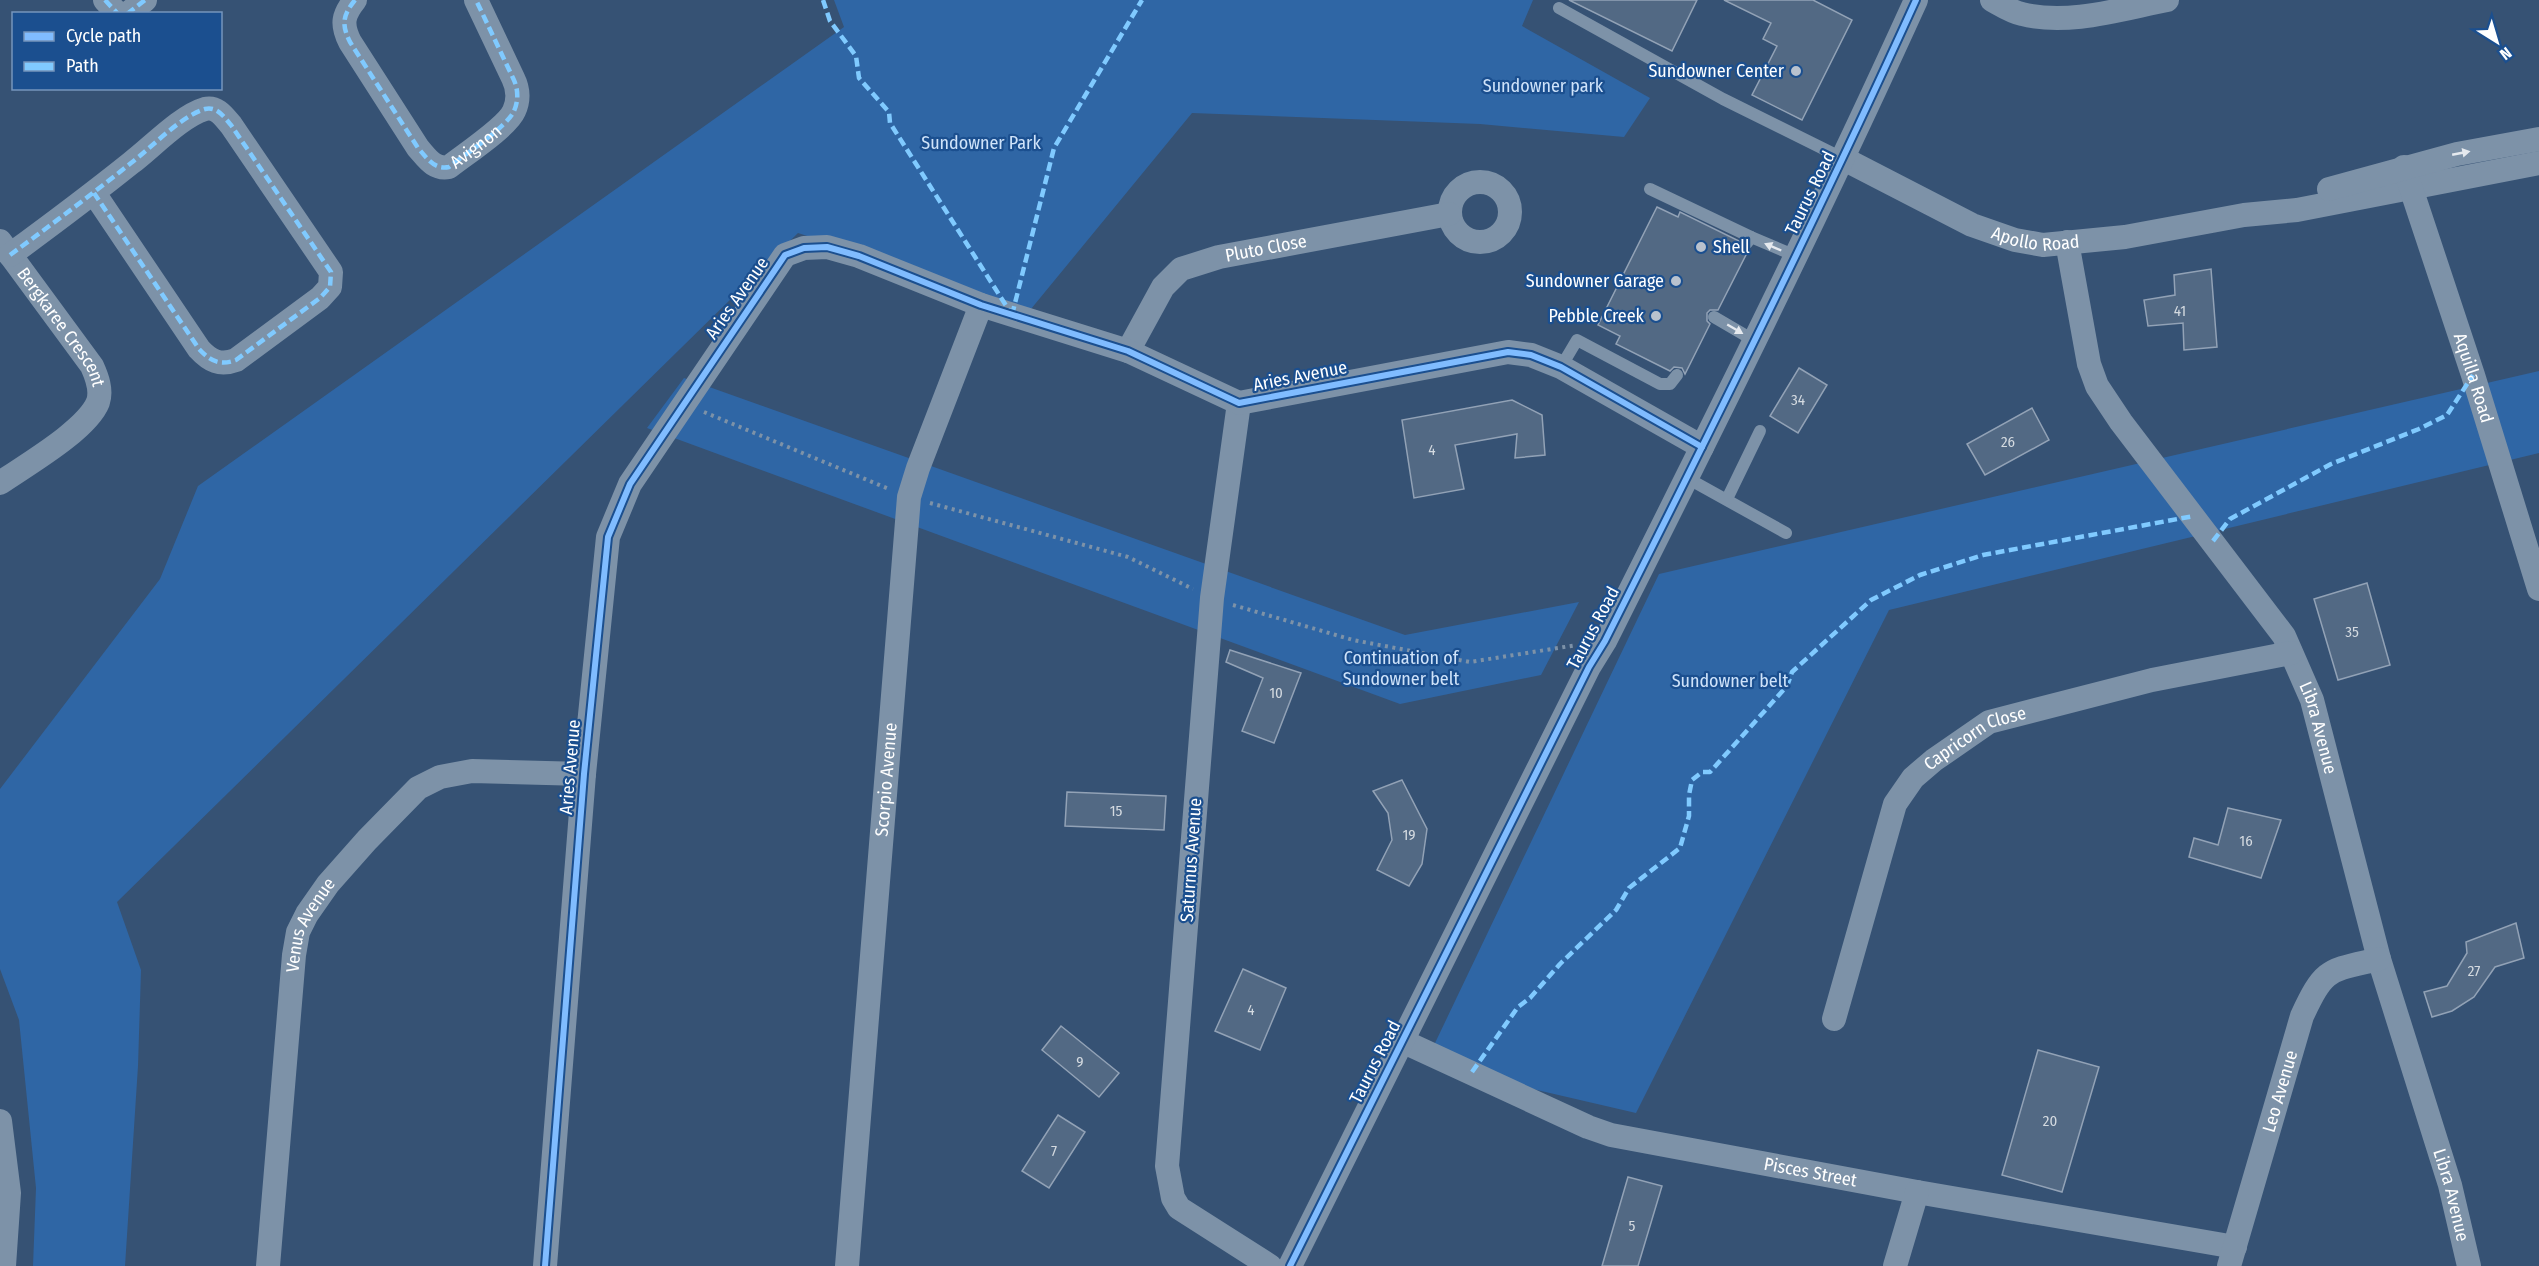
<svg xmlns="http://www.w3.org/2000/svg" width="2539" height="1266" font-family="'Fira Sans Condensed',sans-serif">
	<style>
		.green { fill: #2f66a5 }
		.building { fill: #526984; stroke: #92a2b6; stroke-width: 1.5 }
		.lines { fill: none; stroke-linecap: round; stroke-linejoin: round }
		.path { stroke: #7d92a8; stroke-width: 4; stroke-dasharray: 3 4.5; stroke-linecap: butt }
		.service { stroke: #7d92a8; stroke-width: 12 }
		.minor { stroke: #7d92a8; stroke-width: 24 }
		.quiet { stroke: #80caff; stroke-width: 4.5; stroke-dasharray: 9 4.5; stroke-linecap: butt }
		.cycleway-casing { stroke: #1b4f8f; stroke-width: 10 }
		.cycleway { stroke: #80bcff; stroke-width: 6 }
		.oneway { fill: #e5e9ee }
		.poi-dot { fill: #b9c2ce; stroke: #1b4f8f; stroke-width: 2 }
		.labels { text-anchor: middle; stroke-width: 4.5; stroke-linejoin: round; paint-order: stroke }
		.number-label { font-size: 15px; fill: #d4dae0 }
		.poi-label { font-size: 18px; fill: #fff; stroke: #1b4f8f; text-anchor: end }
		.park-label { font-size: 18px; fill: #cfe3fa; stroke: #1b4f8f }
		.street-label { font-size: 18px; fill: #fff; stroke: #1b4f8f }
	</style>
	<rect width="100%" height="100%" fill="#365274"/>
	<g class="green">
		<path d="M 834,0 L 1533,0 L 1522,26 L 1650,98 L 1624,137 L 1480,124 L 1192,113 L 1031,309 L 798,233 L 117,902 L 141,970 L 138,1066 L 125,1266 L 33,1266 L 36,1188 L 19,1020 L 0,969 L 0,789 L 160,579 L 198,486 L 844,27 Z"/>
		<path d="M 2539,371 L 2539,453 L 1889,610 L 1636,1113 L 1425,1064 L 1659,574 Z"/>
		<path d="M 684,378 L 1405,635 L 1579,602 L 1541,675 L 1400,704 L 647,428 Z"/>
	</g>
	<g class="building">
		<path d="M 1569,0 L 1697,0 L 1672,51 Z"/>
		<path d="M 1724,0 L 1813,0 L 1852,20 L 1802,120 L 1752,95 L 1777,46 L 1763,39 L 1771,23 Z"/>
		<path d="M 1657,207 L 1678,217 L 1680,212 L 1739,241 L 1740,247 L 1748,251 L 1718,310 L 1710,310 L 1707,313 L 1707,321 L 1710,324 L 1685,374 L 1682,368 L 1674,367 L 1670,371 L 1616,344 L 1620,336 L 1598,325 Z"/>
		<path d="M 2211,269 L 2217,347 L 2184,350 L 2183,323 L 2148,326 L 2144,300 L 2175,295 L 2174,275 Z"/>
		<path d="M 1799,368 L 1827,385 L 1798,433 L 1770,416 Z"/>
		<path d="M 1512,400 L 1542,415 L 1545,455 L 1515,458 L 1517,434 L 1455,445 L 1464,489 L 1414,498 L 1402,420 Z"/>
		<path d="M 2032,408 L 2049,440 L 1985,475 L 1967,444 Z"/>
		<path d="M 2367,583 L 2390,665 L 2338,680 L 2314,599 Z"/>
		<path d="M 1230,650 L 1301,673 L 1274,743 L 1242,731 L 1263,678 L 1226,662 Z"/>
		<path d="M 1402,780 L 1427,829 L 1422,864 L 1409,886 L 1377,870 L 1392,840 L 1388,813 L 1373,791 Z"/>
		<path d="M 1067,792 L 1166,796 L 1164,830 L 1065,826 Z"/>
		<path d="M 2228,808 L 2281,820 L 2261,878 L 2189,857 L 2194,838 L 2218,845 Z"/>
		<path d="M 2516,923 L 2524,958 L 2495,967 L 2474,997 L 2452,1011 L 2432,1017 L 2424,992 L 2447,986 L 2467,953 L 2466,942 Z"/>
		<path d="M 1243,969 L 1286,988 L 1260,1050 L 1215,1031 Z"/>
		<path d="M 1061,1026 L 1119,1073 L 1099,1097 L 1042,1050 Z"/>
		<path d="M 2038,1050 L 2099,1067 L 2062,1192 L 2002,1175 Z"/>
		<path d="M 1058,1115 L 1085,1132 L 1049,1188 L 1022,1171 Z"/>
		<path d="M 1628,1177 L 1662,1186 L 1638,1266 L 1602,1266 Z"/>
	</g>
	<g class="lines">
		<g class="path">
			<path d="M 704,412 L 889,489"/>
			<path d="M 930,503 L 1128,557 L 1193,589"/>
			<path d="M 1233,605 L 1353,640 L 1470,662 L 1577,645"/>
		</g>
		<g class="service">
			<path d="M 1559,8 L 1723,99 L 1844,159"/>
			<path d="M 1650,189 L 1751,237 L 1747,243"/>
			<path d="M 1751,237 L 1796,256"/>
			<path d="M 1714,317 L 1755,341"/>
			<path d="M 1561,367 L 1577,340 L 1660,384 L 1670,384 L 1677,375"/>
			<path d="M 1687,478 L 1786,533"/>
			<path d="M 1727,499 L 1760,431"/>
		</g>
		<g class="minor">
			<path d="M 105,0 L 118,14"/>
			<path d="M 355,0 C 343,15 341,24 350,42 L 418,148 C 427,158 434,170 449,167 C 464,155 507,127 514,111 C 519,100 518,88 513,78 L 476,0"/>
			<path d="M 1992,0 C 2001,5 2012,12 2022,14 C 2068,26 2121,9 2167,0"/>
			<path d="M 127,14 L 145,0"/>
			<path id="s1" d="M 1844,159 L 1972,225 L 2015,240 L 2043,245 L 2125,237 L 2244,215 L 2297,210 L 2539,163"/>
			<path id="s2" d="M 2404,167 L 2473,375 L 2539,589"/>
			<circle cx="1480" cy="212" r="30"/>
			<path d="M 2329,189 L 2457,154 L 2539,139"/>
			<path id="s3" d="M 0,241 L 92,366 C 97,377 102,390 98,402 C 87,430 26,465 0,483"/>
			<path id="s4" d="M 2067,242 L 2089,364 L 2097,386 L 2121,422 L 2284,636 L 2312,700 L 2379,959 L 2450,1185 L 2469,1266"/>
			<path d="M 10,255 C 51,225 91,195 131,163 C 151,148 181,116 205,109 C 217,106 224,117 231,125 L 331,272 L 330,287 L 320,298 L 236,360 C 220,366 210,361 199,349 L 94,193"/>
			<path id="s5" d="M 1128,351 L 1163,287 L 1181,269 L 1219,257 L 1449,214"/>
			<path d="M 1239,403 L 1212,598 L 1167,1166 L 1173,1198 L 1179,1208 L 1270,1266"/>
			<path id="s6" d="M 1834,1019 L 1895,804 L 1913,778 L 1934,760 L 1989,722 L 2152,680 L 2291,653"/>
			<path id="s7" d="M 1402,1041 L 1588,1127 L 1611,1135 L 1917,1192 L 2235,1247"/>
			<path d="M 0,1121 L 9,1193 L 4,1266"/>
			<path id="s8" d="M 268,1266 L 294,955 L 298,932 L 307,914 L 328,884 L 367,840 L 418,788 L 440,777 L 472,771 L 584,774"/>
			<path d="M 545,1266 L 584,774 L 608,537 L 630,484 L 785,255 L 804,248 L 827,247 L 859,256 L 981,305 L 1128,351 L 1239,403 L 1508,352 L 1531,355 L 1561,367 L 1702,447"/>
			<path id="s9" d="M 847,1266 L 909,497 L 918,468 L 981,305"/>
			<path d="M 1290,1266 L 1589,667 L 1605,641 C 1712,428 1818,216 1916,0"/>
			<path d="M 1895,1266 L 1917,1192"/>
			<path id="s10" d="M 2229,1266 L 2302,1016 C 2325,967 2328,971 2379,959"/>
		</g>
		<g class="quiet">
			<path d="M 105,0 L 118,14"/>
			<path id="s11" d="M 355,0 C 343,15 341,24 350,42 L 418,148 C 427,158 434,170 449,167 C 464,155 507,127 514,111 C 519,100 518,88 513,78 L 476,0"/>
			<path d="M 823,0 L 830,21 L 856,56 L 859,78 L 889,112 L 890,123 L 1012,315"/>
			<path d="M 127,14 L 145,0"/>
			<path d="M 10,255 C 51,225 91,195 131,163 C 151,148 181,116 205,109 C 217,106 224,117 231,125 L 331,272 L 330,287 L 320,298 L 236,360 C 220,366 210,361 199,349 L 94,193"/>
			<path d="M 1012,315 L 1054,148 L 1142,0"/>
			<path d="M 2213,541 L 2230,519 L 2331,464 L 2419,429 L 2447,415 L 2473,375"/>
			<path d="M 1472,1072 L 1518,1007 L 1530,998 L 1560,964 L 1616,910 L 1629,888 L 1680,848 L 1689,816 L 1689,795 L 1692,780 L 1702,772 L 1710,772 L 1787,686 L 1792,672 L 1871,600 L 1920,575 L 1983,555 L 2194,516"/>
		</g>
		<g class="cycleway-casing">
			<g id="cycleway">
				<path d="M 545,1266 L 584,774 L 608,537 L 630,484 L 785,255 L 804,248 L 827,247 L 859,256 L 981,305 L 1128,351 L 1239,403 L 1508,352 L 1531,355 L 1561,367 L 1702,447"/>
				<path d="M 1290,1266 L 1589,667 L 1605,641 C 1712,428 1818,216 1916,0"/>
			</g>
		</g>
		<use href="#cycleway" class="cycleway"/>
	</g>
	<defs><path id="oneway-solid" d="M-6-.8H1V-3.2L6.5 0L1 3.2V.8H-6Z" transform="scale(1.5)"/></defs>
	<g class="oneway">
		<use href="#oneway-solid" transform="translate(2461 153) rotate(-11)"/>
		<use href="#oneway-solid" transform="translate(1773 247) rotate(-157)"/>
		<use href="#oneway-solid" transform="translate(1735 329) rotate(30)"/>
	</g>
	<g class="poi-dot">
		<circle cx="1796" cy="71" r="6"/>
		<circle cx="1701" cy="247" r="6"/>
		<circle cx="1676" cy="281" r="6"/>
		<circle cx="1656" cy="316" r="6"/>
	</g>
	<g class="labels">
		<g class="number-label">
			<text x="2180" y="316">41</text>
			<text x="1798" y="405">34</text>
			<text x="2008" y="447">26</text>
			<text x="1432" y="455">4</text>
			<text x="2352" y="637">35</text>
			<text x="1276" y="698">10</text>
			<text x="1116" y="816">15</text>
			<text x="1409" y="840">19</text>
			<text x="2246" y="846">16</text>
			<text x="2474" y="976">27</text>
			<text x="1251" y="1015">4</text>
			<text x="1080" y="1067">9</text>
			<text x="2050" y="1126">20</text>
			<text x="1054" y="1156">7</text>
			<text x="1632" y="1231">5</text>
		</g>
		<g class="poi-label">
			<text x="1784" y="77">Sundowner Center</text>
			<text x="1713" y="253" text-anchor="start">Shell</text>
			<text x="1664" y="287">Sundowner Garage</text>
			<text x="1644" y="322">Pebble Creek</text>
		</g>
		<g class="park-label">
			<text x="1543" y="92">Sundowner park</text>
			<text x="981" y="149">Sundowner Park</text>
			<text x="1401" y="664">Continuation of<tspan x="1401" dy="21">Sundowner belt</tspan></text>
			<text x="1730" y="687">Sundowner belt</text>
		</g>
		<g class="street-label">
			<text dy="6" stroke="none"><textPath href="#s11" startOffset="244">Avignon</textPath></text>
			<text transform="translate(1810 193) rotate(-64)" y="6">Taurus Road</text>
			<text dy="6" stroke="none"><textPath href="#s1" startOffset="210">Apollo Road</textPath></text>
			<text dy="6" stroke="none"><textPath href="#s5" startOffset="186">Pluto Close</textPath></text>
			<text transform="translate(737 298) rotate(-55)" y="6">Aries Avenue</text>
			<text dy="6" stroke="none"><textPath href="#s3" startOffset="106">Bergkaree Crescent</textPath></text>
			<text transform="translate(1300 376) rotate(-11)" y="6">Aries Avenue</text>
			<text dy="6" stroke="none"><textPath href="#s2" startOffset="222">Aquilla Road</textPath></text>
			<text transform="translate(1593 628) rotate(-62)" y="6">Taurus Road</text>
			<text dy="6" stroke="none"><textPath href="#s4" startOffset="558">Libra Avenue</textPath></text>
			<text dy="6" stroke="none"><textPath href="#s6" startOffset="330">Capricorn Close</textPath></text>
			<text transform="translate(570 767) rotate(-85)" y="6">Aries Avenue</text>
			<text dy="6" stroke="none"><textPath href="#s9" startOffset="488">Scorpio Avenue</textPath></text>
			<text transform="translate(1191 860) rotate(-86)" y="6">Saturnus Avenue</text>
			<text dy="6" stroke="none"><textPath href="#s8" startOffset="346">Venus Avenue</textPath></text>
			<text transform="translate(1375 1062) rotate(-63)" y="6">Taurus Road</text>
			<text dy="6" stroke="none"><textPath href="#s10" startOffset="182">Leo Avenue</textPath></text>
			<text dy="6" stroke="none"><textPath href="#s7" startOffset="432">Pisces Street</textPath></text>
			<text dy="6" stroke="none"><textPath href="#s4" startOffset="1044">Libra Avenue</textPath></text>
		</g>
	</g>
	<rect x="12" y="12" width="210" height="78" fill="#1b4f8f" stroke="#7695bc" stroke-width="1.5"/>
	<rect x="24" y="32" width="30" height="9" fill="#80bcff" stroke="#7695bc" stroke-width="1.5"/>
	<text x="66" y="42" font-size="18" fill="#ffffff">Cycle path</text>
	<rect x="24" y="62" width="30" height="9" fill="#80caff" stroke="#7695bc" stroke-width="1.5"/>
	<text x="66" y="72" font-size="18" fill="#ffffff">Path</text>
	<g transform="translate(2497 42) rotate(143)" stroke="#1b4f8f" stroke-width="4.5" paint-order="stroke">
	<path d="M0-4.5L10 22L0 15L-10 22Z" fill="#ffffff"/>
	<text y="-9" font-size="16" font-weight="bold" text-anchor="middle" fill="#ffffff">N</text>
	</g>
</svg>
